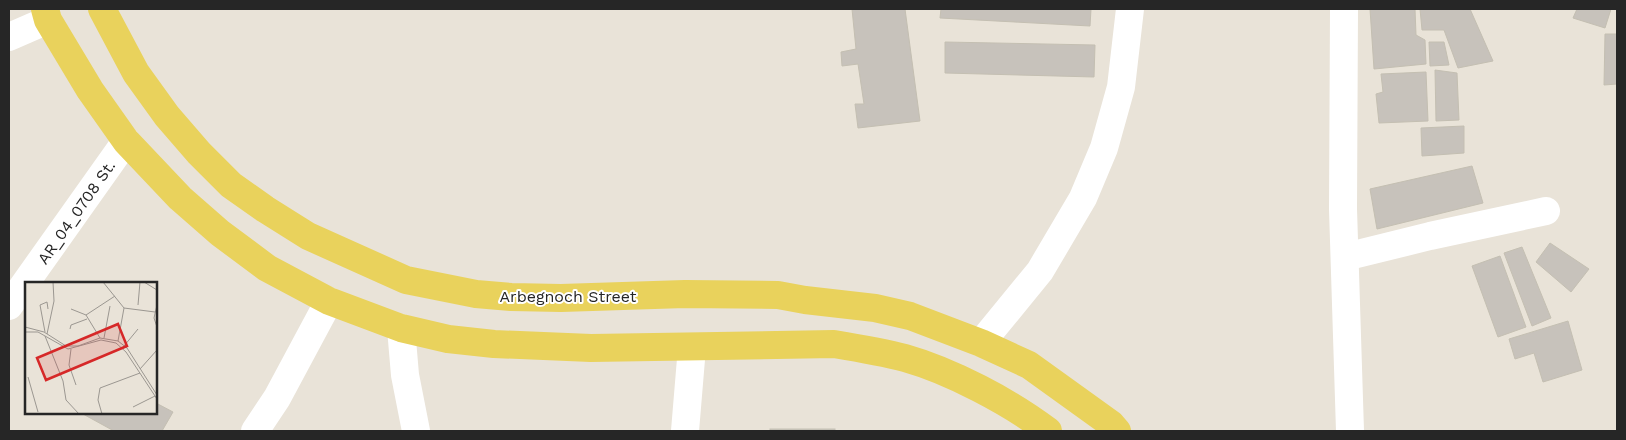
<svg xmlns="http://www.w3.org/2000/svg" width="1626" height="440" font-family="'Work Sans',sans-serif">
	<style>
		.building { fill: #c7c2bb; stroke: #c4bfb2 }
		.lines { fill: none; stroke-linecap: round; stroke-linejoin: round }
		.minor { stroke: #fff; stroke-width: 28 }
		.major { stroke: #e9d25c; stroke-width: 28 }
		.labels { text-anchor: middle; stroke-width: 4; stroke-linejoin: round; paint-order: stroke }
		.street-label { font-size: 16px; fill: #262626; stroke: #fff }
		.inset-road { fill: none; stroke: #9b9791; stroke-width: 1 }
		.view { fill: #d62828; fill-opacity: 0.15; stroke: #d62828; stroke-width: 2.5 }
		.inset-edge { fill: none; stroke: #262626; stroke-width: 2.5 }
	</style>
	<rect width="100%" height="100%" fill="#e9e3d8"/>
	<g class="building">
		<path d="M 843,9 L 905,9 L 920,121 L 858,128 L 855,104 L 864,104 L 858,64 L 842,66 L 841,52 L 856,49 L 852,9 Z"/>
		<path d="M 941,9 L 1091,9 L 1090,26 L 940,18 Z"/>
		<path d="M 1370,9 L 1415,9 L 1416,35 L 1425,40 L 1426,64 L 1374,69 Z"/>
		<path d="M 1420,9 L 1470,9 L 1493,61 L 1458,68 L 1444,30 L 1422,30 Z"/>
		<path d="M 1577,9 L 1611,9 L 1605,28 L 1573,18 Z"/>
		<path d="M 1605,34 L 1617,34 L 1617,84 L 1604,85 Z"/>
		<path d="M 945,42 L 1095,45 L 1094,77 L 945,73 Z"/>
		<path d="M 1429,42 L 1444,42 L 1449,65 L 1430,66 Z"/>
		<path d="M 1435,70 L 1457,73 L 1459,120 L 1436,121 Z"/>
		<path d="M 1426,72 L 1428,121 L 1379,123 L 1376,94 L 1383,92 L 1381,74 Z"/>
		<path d="M 1464,126 L 1464,153 L 1422,156 L 1421,128 Z"/>
		<path d="M 1472,166 L 1483,203 L 1377,229 L 1370,189 Z"/>
		<path d="M 1550,243 L 1589,269 L 1571,292 L 1536,262 Z"/>
		<path d="M 1522,247 L 1551,318 L 1532,326 L 1504,253 Z"/>
		<path d="M 1500,256 L 1526,327 L 1498,337 L 1472,266 Z"/>
		<path d="M 1568,321 L 1582,370 L 1543,382 L 1534,353 L 1515,359 L 1509,339 Z"/>
		<path d="M 156,403 L 173,412 L 162,431 L 114,431 L 83,414 L 156,414 Z"/>
		<rect x="770" y="429" width="65" height="2"/>
	</g>
	<g class="lines">
		<g class="minor">
			<path d="M 1344,9 L 1343,209 L 1350,431"/>
			<path d="M 9,37 L 48,20"/>
			<path d="M 1345,257 L 1430,236 L 1546,211"/>
			<path d="M 9,306 L 126,141"/>
			<path d="M 401,328 L 405,375 L 416,431"/>
			<path d="M 981,343 L 1040,271 L 1083,198 L 1104,148 L 1121,87 L 1130,9"/>
			<path d="M 255,431 L 277,398 L 329,301"/>
			<path d="M 685,431 L 692,347"/>
		</g>
		<g class="major">
			<path d="M 45,9 L 48,20 L 90,90 L 126,141 L 180,198 L 220,233 L 267,268 L 329,301 L 401,328 L 448,339 L 494,344 L 591,348 L 834,344 C 858,348 882,352 905,358 C 951,371 1010,402 1048,431"/>
			<path d="M 102,9 L 136,73 L 167,116 L 199,153 L 231,185 L 265,209 L 308,236 L 406,280 L 476,294 L 511,297 L 561,298 L 685,294 L 778,295 L 805,300 L 875,308 L 910,316 L 981,343 L 1029,365 L 1111,424 L 1117,431"/>
		</g>
	</g>
	<g class="labels">
		<g class="street-label">
			<text transform="translate(76 212) rotate(-55)" y="6">AR_04_0708 St.</text>
			<text x="568" y="302">Arbegnoch Street</text>
		</g>
	</g>
	<g transform="translate(25 282)">
		<rect width="132" height="132" fill="#e9e3d8"/>
		<path class="inset-road" d="M 78,0 L 99,26 L 93,59M 119,0 L 132,8M 113,23 L 115,0M 132,23 L 129,36 L 132,45M 99,26 L 130,30M 46,27 L 61,33M 0,45 L 19,50 L 41,64 L 53,64 L 75,56 L 93,59 L 102,66 L 132,113M 45,47 L 46,43 L 62,37M 0,50 L 13,50 L 43,67 L 76,58 L 91,61 L 101,70 L 132,117M 20,50 L 15,23 L 22,20 L 23,27M 22,52 L 29,19 L 28,0M 20,54 L 38,99 L 41,118 L 54,132M 75,56 L 61,33 L 90,14M 79,56 L 85,24M 99,64 L 113,47M 46,67 L 44,83 L 51,103M 115,87 L 132,68M 3,95 L 13,130M 108,125 L 130,114M 77,132 L 73,118 L 75,106 L 115,91"/>
		<path class="view" d="M 93,42 L 102,64 L 21,98 L 12,76 Z"/>
		<rect width="132" height="132" class="inset-edge"/>
	</g>
	<rect width="1626" height="440" fill="none" stroke="#262626" stroke-width="20"/>
</svg>
